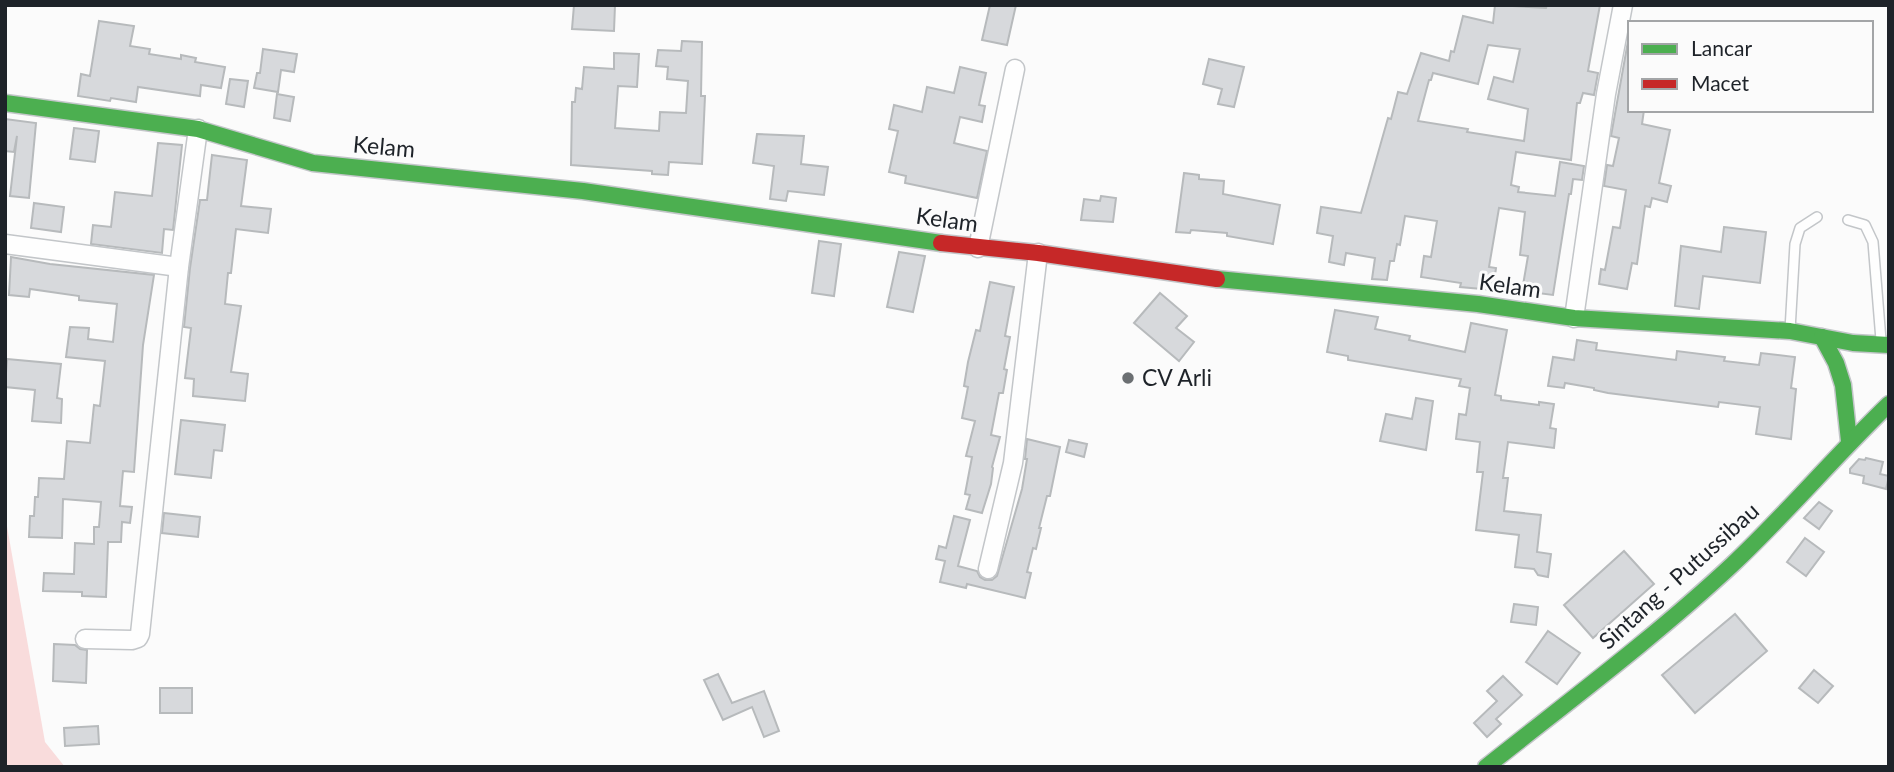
<svg xmlns="http://www.w3.org/2000/svg" width="1894" height="772" font-family="Lato,sans-serif">
	<style>
		.green { fill: #f9dcdc }
		.building { fill: #d7d9dc; stroke: #b7babc; stroke-width: 2; fill-rule: evenodd }
		.lines { fill: none; stroke-linecap: round; stroke-linejoin: round }
		.lane-casing { stroke: #c3c6c9; stroke-width: 12 }
		.street-casing { stroke: #c3c6c9; stroke-width: 21 }
		.fast-casing { stroke: #c3c6c9; stroke-width: 19 }
		.jam-casing { stroke: #c3c6c9; stroke-width: 19 }
		.lane { stroke: #fefefe; stroke-width: 9 }
		.street { stroke: #fefefe; stroke-width: 18 }
		.fast { stroke: #4caf50; stroke-width: 16 }
		.jam { stroke: #c62828; stroke-width: 16 }
		.poi-dot { fill: #6b6f72; stroke: #fbfbfb; stroke-width: 2.5 }
		.labels { text-anchor: middle; stroke-width: 6; stroke-linejoin: round; paint-order: stroke }
		.street-label { font-size: 23px; fill: #1e2329; stroke: #fbfbfb }
		.poi-label { font-size: 23px; fill: #1e2329; stroke: #fbfbfb; text-anchor: start }
	</style>
	<rect width="100%" height="100%" fill="#fbfbfb"/>
	<path class="green" d="M 5,515 L 45,742 L 65,767 L 5,767 Z"/>
	<g class="building">
		<path d="M 574,5 L 615,5 L 614,31 L 572,29 Z"/>
		<path d="M 990,5 L 1016,5 L 1007,45 L 982,40 Z"/>
		<path d="M 1495,5 L 1546,8 L 1547,5 L 1600,5 L 1588,71 L 1598,73 L 1594,95 L 1583,93 L 1580,103 L 1577,103 L 1571,160 L 1516,152 L 1511,185 L 1519,187 L 1518,192 L 1555,196 L 1560,162 L 1584,166 L 1582,180 L 1573,179 L 1571,194 L 1569,194 L 1553,295 L 1522,291 L 1528,256 L 1520,255 L 1525,212 L 1499,208 L 1489,267 L 1496,268 L 1493,290 L 1460,287 L 1461,283 L 1421,277 L 1424,256 L 1431,257 L 1437,221 L 1405,216 L 1400,245 L 1397,244 L 1394,261 L 1390,261 L 1387,280 L 1372,279 L 1375,258 L 1346,253 L 1344,265 L 1329,262 L 1333,236 L 1317,233 L 1321,207 L 1361,213 L 1388,118 L 1391,119 L 1398,92 L 1407,94 L 1421,53 L 1449,61 L 1451,51 L 1454,52 L 1463,16 L 1493,23 ZM 1488,45 L 1520,49 L 1513,82 L 1494,77 L 1488,99 L 1528,109 L 1524,141 L 1467,132 L 1468,129 L 1418,121 L 1429,80 L 1431,80 L 1433,73 L 1478,84 Z"/>
		<path d="M 99,21 L 134,26 L 130,46 L 150,49 L 149,54 L 181,59 L 181,55 L 196,58 L 195,62 L 225,67 L 221,88 L 201,85 L 200,96 L 138,87 L 136,102 L 111,98 L 110,101 L 78,96 L 81,74 L 90,76 Z"/>
		<path d="M 1630,30 L 1630,110 L 1644,110 L 1642,124 L 1670,130 L 1659,183 L 1671,186 L 1667,202 L 1652,198 L 1650,207 L 1645,206 L 1637,264 L 1632,263 L 1627,289 L 1599,284 L 1601,269 L 1605,270 L 1613,227 L 1620,228 L 1626,190 L 1604,186 L 1607,165 L 1613,166 L 1619,138 L 1611,136 Z"/>
		<path d="M 682,41 L 702,42 L 701,96 L 705,96 L 702,164 L 669,162 L 668,175 L 652,174 L 652,171 L 571,165 L 572,102 L 575,102 L 576,88 L 582,89 L 584,67 L 614,69 L 614,53 L 639,54 L 637,87 L 618,86 L 615,128 L 659,131 L 660,112 L 686,113 L 688,81 L 667,79 L 668,67 L 656,66 L 658,50 L 681,51 Z"/>
		<path d="M 263,49 L 297,54 L 294,72 L 281,70 L 278,92 L 254,88 L 257,73 L 260,73 Z"/>
		<path d="M 1209,59 L 1244,67 L 1234,107 L 1218,104 L 1222,89 L 1203,84 Z"/>
		<path d="M 960,67 L 986,73 L 979,105 L 985,106 L 982,122 L 960,117 L 954,143 L 987,151 L 977,198 L 905,183 L 906,176 L 889,172 L 898,131 L 889,129 L 894,105 L 922,112 L 927,87 L 954,93 Z"/>
		<path d="M 230,79 L 248,81 L 244,107 L 226,104 Z"/>
		<path d="M 277,94 L 294,97 L 290,121 L 274,118 Z"/>
		<path d="M 5,119 L 36,123 L 29,198 L 10,196 L 17,136 L 14,152 L 5,151 Z"/>
		<path d="M 74,128 L 99,131 L 95,162 L 70,159 Z"/>
		<path d="M 757,134 L 804,136 L 801,164 L 828,167 L 824,195 L 788,191 L 786,201 L 770,199 L 774,166 L 753,163 Z"/>
		<path d="M 158,143 L 182,145 L 173,230 L 164,229 L 162,253 L 91,244 L 93,225 L 111,227 L 115,192 L 152,196 Z"/>
		<path d="M 212,155 L 247,160 L 241,206 L 271,209 L 268,233 L 236,229 L 231,273 L 228,273 L 225,304 L 241,306 L 231,372 L 248,374 L 245,401 L 193,396 L 194,379 L 185,378 L 191,328 L 184,327 L 190,268 L 200,200 L 207,200 Z"/>
		<path d="M 1184,173 L 1199,175 L 1199,179 L 1224,181 L 1223,194 L 1280,205 L 1273,244 L 1227,236 L 1227,233 L 1191,230 L 1190,233 L 1176,232 Z"/>
		<path d="M 1101,196 L 1116,198 L 1113,222 L 1081,220 L 1084,199 L 1100,201 Z"/>
		<path d="M 34,203 L 64,207 L 61,232 L 31,228 Z"/>
		<path d="M 1724,227 L 1766,232 L 1760,283 L 1703,276 L 1699,309 L 1675,306 L 1681,246 L 1721,252 Z"/>
		<path d="M 819,241 L 841,244 L 834,296 L 812,293 Z"/>
		<path d="M 899,252 L 925,256 L 913,312 L 887,307 Z"/>
		<path d="M 11,257 L 50,264 L 154,275 L 143,345 L 134,472 L 123,471 L 120,506 L 132,507 L 130,523 L 122,522 L 121,542 L 108,542 L 106,597 L 82,596 L 82,592 L 43,591 L 44,573 L 74,574 L 75,543 L 94,544 L 94,527 L 99,527 L 101,502 L 63,499 L 62,538 L 29,537 L 30,516 L 34,516 L 35,497 L 38,497 L 39,478 L 64,479 L 67,441 L 90,443 L 94,405 L 100,406 L 105,361 L 66,357 L 70,327 L 89,328 L 88,339 L 113,342 L 117,304 L 79,300 L 79,296 L 30,289 L 29,297 L 9,295 Z"/>
		<path d="M 990,282 L 1014,287 L 1005,336 L 1010,337 L 1004,369 L 1007,370 L 1003,393 L 999,393 L 991,435 L 1000,437 L 992,467 L 993,468 L 991,484 L 982,513 L 966,509 L 970,495 L 965,494 L 972,457 L 966,456 L 975,421 L 962,418 L 968,387 L 964,386 L 968,362 L 976,330 L 980,331 Z"/>
		<path d="M 1160,293 L 1187,316 L 1176,328 L 1194,342 L 1179,361 L 1134,323 Z"/>
		<path d="M 1335,310 L 1378,317 L 1375,329 L 1410,336 L 1409,340 L 1465,352 L 1471,323 L 1507,330 L 1495,395 L 1501,396 L 1501,400 L 1539,405 L 1539,402 L 1554,404 L 1550,428 L 1556,429 L 1554,448 L 1508,442 L 1503,478 L 1508,478 L 1504,511 L 1541,515 L 1537,552 L 1551,554 L 1548,577 L 1538,575 L 1534,569 L 1515,567 L 1519,535 L 1476,530 L 1483,472 L 1477,472 L 1480,442 L 1456,439 L 1459,414 L 1466,415 L 1470,388 L 1459,386 L 1461,379 L 1348,360 L 1348,356 L 1327,352 Z"/>
		<path d="M 1577,340 L 1597,343 L 1596,350 L 1676,360 L 1677,351 L 1725,357 L 1724,361 L 1759,365 L 1761,353 L 1795,357 L 1791,388 L 1796,389 L 1791,439 L 1756,434 L 1760,407 L 1719,402 L 1718,407 L 1608,393 L 1594,390 L 1594,388 L 1565,383 L 1564,388 L 1548,386 L 1553,357 L 1574,360 Z"/>
		<path d="M 7,359 L 61,364 L 57,398 L 62,399 L 61,423 L 32,421 L 35,390 L 5,387 Z"/>
		<path d="M 1416,398 L 1433,401 L 1426,450 L 1380,441 L 1386,414 L 1412,419 Z"/>
		<path d="M 181,420 L 225,425 L 222,451 L 214,450 L 211,478 L 175,474 Z"/>
		<path d="M 1027,439 L 1060,447 L 1050,496 L 1047,496 L 1039,528 L 1041,528 L 1036,549 L 1033,548 L 1027,572 L 1031,573 L 1025,598 L 967,584 L 966,588 L 940,582 L 945,561 L 936,559 L 939,546 L 946,548 L 954,516 L 970,520 L 958,566 L 977,571 L 980,577 L 985,580 L 992,580 L 997,576 L 1022,489 L 1027,459 L 1025,459 Z"/>
		<path d="M 1069,440 L 1087,444 L 1084,457 L 1066,452 Z"/>
		<path d="M 1866,458 L 1883,462 L 1880,474 L 1889,476 L 1886,489 L 1863,483 L 1864,476 L 1850,473 L 1850,469 L 1859,459 L 1865,460 Z"/>
		<path d="M 1819,502 L 1832,511 L 1819,529 L 1804,518 Z"/>
		<path d="M 164,513 L 200,517 L 198,537 L 162,533 Z"/>
		<path d="M 1805,538 L 1824,552 L 1806,576 L 1787,562 Z"/>
		<path d="M 1624,551 L 1654,584 L 1593,638 L 1564,605 Z"/>
		<path d="M 1514,604 L 1538,607 L 1536,625 L 1511,622 Z"/>
		<path d="M 1735,614 L 1767,651 L 1695,713 L 1662,675 Z"/>
		<path d="M 1548,631 L 1580,653 L 1557,684 L 1526,662 Z"/>
		<path d="M 54,644 L 75,645 L 80,649 L 87,650 L 86,683 L 53,681 Z"/>
		<path d="M 1814,670 L 1833,686 L 1818,703 L 1799,688 Z"/>
		<path d="M 718,674 L 732,703 L 764,691 L 779,731 L 764,737 L 752,707 L 723,720 L 704,680 Z"/>
		<path d="M 1503,676 L 1522,695 L 1496,719 L 1501,724 L 1487,737 L 1474,723 L 1497,701 L 1487,691 Z"/>
		<rect x="160" y="688" width="32" height="25"/>
		<path d="M 98,726 L 99,744 L 65,746 L 64,728 Z"/>
	</g>
	<g class="lines">
		<g class="lane-casing">
			<g id="lane">
				<path d="M 1848,220 L 1865,225 L 1873,242 L 1881,340"/>
				<path d="M 1790,330 L 1795,244 L 1800,228 L 1817,217"/>
			</g>
		</g>
		<g class="street-casing">
			<g id="street">
				<path d="M 5,244 L 179,267"/>
				<path d="M 978,248 L 1015,69"/>
				<path d="M 1574,318 L 1606,94 L 1623,5"/>
				<path d="M 988,569 L 1013,463 L 1038,253"/>
				<path d="M 85,639 L 132,640 L 138,638 L 140,634 L 179,267 L 198,129"/>
			</g>
		</g>
		<g class="fast-casing">
			<g id="fast">
				<path d="M 5,103 L 198,129 L 313,163 L 583,191 L 941,243"/>
				<path d="M 1217,279 L 1478,304 L 1574,318 L 1790,331 L 1853,343 L 1889,345"/>
				<path d="M 1822,337 L 1836,363 L 1843,385 L 1849,441"/>
				<path d="M 1486,767 C 1569,701 1655,637 1733,564 C 1787,513 1835,456 1889,404"/>
			</g>
		</g>
		<g class="jam-casing">
			<path id="jam" d="M 941,243 L 1038,253 L 1217,279"/>
		</g>
		<use href="#lane" class="lane"/>
		<use href="#street" class="street"/>
		<use href="#fast" class="fast"/>
		<use href="#jam" class="jam"/>
	</g>
	<circle class="poi-dot" cx="1128" cy="378" r="7"/>
	<g class="labels">
		<g class="street-label">
			<text transform="translate(384 147) rotate(5)" y="8">Kelam</text>
			<text transform="translate(947 220) rotate(8)" y="8">Kelam</text>
			<text transform="translate(1510 286) rotate(8)" y="8">Kelam</text>
			<text transform="translate(1679 576) rotate(-42)" y="8">Sintang - Putussibau</text>
		</g>
		<g class="poi-label">
			<text x="1142" y="386">CV Arli</text>
		</g>
	</g>
	<rect width="1894" height="772" fill="none" stroke="#1e2329" stroke-width="14"/>
	<rect x="1628" y="21" width="245" height="91" fill="#fbfbfb" stroke="#a3a5a7" stroke-width="2"/>
	<rect x="1642" y="44" width="35" height="10" fill="#4caf50" stroke="#a3a5a7" stroke-width="2"/>
	<text x="1691" y="56" font-size="21" fill="#1e2329">Lancar</text>
	<rect x="1642" y="79" width="35" height="10" fill="#c62828" stroke="#a3a5a7" stroke-width="2"/>
	<text x="1691" y="91" font-size="21" fill="#1e2329">Macet</text>
</svg>
